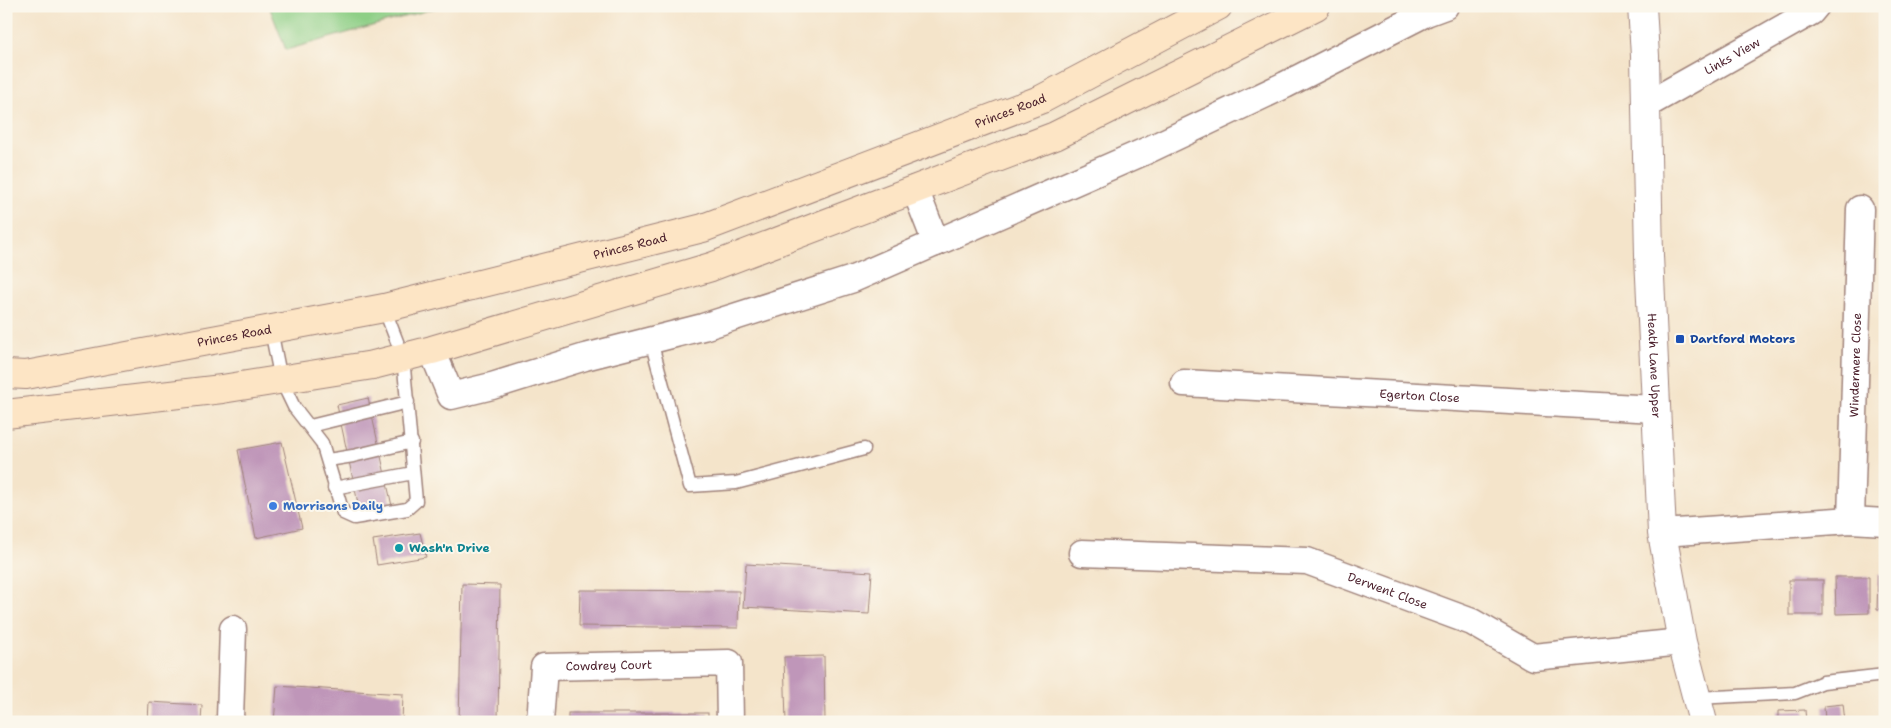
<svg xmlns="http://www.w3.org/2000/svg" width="1891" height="728" font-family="'Shantell Sans',sans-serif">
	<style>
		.green { fill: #8ecf86; stroke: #6c7758 }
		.building { fill: #bf96b9 }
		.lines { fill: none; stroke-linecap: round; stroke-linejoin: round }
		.service-casing { stroke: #9f827a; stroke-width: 15 }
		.minor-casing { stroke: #9f827a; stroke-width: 29 }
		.tertiary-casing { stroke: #9f827a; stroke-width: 30 }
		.secondary-casing { stroke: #9f827a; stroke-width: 30 }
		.service { stroke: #fff; stroke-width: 12 }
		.minor { stroke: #fff; stroke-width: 26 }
		.tertiary { stroke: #fff; stroke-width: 28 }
		.secondary { stroke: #fde5c5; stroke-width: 28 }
		.transit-dot { fill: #1a4fb4; stroke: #fbf7ec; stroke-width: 2 }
		.shop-dot { fill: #3f7fe0; stroke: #fbf7ec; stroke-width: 2 }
		.culture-dot { fill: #0f9aa8; stroke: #fbf7ec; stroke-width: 2 }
		.labels { text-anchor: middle; stroke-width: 4; stroke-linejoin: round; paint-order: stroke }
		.street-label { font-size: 12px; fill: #4a1f2b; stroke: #fbf7ec }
		.transit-label { font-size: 12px; font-weight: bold; fill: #164399; stroke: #fbf7ec; text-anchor: start }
		.shop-label { font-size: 12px; font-weight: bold; fill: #366cbe; stroke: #fbf7ec; text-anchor: start }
		.culture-label { font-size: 12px; font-weight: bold; fill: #0d838f; stroke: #fbf7ec; text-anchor: start }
	</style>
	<rect width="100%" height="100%" fill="#fbf7ec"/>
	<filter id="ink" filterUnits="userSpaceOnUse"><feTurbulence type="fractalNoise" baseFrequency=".02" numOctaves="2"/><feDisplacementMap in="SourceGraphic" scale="10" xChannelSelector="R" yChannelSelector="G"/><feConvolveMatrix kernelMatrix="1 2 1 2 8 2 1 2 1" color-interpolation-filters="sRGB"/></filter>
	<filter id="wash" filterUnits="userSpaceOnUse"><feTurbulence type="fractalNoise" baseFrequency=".0096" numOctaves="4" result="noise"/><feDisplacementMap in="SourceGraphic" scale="20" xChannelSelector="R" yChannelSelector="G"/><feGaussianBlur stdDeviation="1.12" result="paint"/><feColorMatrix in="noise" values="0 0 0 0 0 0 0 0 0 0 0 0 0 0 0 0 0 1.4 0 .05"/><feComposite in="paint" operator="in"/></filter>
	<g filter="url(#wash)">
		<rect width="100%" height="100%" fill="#f4e4ca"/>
		<path class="green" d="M 269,6 L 443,6 L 286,50 Z"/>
		<g id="blocks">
			<g class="building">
				<path d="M 368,398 L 394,515 L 362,522 L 337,405 Z"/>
				<path d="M 282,442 L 302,528 L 256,538 L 238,450 Z"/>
				<path d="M 420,533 L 426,557 L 377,565 L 373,540 Z"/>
				<path d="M 746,564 L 872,572 L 869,614 L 743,607 Z"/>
				<path d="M 1878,575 L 1885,575 L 1885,609 L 1877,609 Z"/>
				<path d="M 1835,577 L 1869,577 L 1869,613 L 1836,614 Z"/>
				<rect x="1789" y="580" width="34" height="35"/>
				<path d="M 462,584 L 500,585 L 498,722 L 459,722 Z"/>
				<path d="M 580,590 L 739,591 L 738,628 L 579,626 Z"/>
				<path d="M 824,656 L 825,722 L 786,722 L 784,657 Z"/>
				<path d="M 277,686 L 403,694 L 402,722 L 274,722 Z"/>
				<path d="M 149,702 L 202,705 L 201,722 L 148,722 Z"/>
				<path d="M 1843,704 L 1845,722 L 1825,722 L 1824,706 Z"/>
				<path d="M 1805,710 L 1806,722 L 1778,722 L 1778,711 Z"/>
				<rect x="568" y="713" width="140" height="9"/>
			</g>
		</g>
	</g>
	<g filter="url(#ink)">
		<use href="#blocks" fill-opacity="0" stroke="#9f827a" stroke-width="1"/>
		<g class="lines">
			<g class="service-casing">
				<g id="service">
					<path d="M 271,330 L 281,380 L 294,407 L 322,443 L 343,513 L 354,518 L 407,509 L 416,501 L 403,357 L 384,308"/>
					<path d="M 651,341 L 690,486 L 736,483 L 864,449"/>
					<path d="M 310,426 L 408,402"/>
					<path d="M 328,460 L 353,456 L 412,442"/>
					<path d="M 334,488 L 413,473"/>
					<path d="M 1696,698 L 1795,693 L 1823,682 L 1885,675"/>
				</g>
			</g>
			<g class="minor-casing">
				<g id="minor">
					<path id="s1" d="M 1646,105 L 1811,12 L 1816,6"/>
					<path d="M 915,189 L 936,243"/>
					<path d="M 432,350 L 451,396 L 492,386 L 585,357 L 703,327 L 853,279 L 1148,150 L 1285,85 L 1426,13 L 1445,6"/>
					<path id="s2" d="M 1184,383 L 1655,409"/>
					<path id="s3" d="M 1851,520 L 1860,209"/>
					<path d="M 1662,533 L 1851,520 L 1885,522"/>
					<path id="s4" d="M 1082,553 L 1307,561 L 1472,622 L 1533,657 L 1682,642"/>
					<path d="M 232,722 L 230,718 L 233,629"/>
					<path id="s5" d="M 540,722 L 544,667 L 729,663 L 730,722"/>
				</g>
			</g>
			<g class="tertiary-casing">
				<g id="tertiary">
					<path id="s6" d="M 1642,6 L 1645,56 L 1649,256 L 1662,533 L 1682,642 L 1703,722"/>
				</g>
			</g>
			<g class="secondary-casing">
				<g id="secondary">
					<path id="s7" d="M 6,374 L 26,375 L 384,308 L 703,228 L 1042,99 L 1218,6"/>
					<path d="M 6,414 L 222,389 L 373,365 L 432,350 L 711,267 L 1055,136 L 1316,6"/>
				</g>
			</g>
			<use href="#service" class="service"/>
			<use href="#minor" class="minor"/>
			<use href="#tertiary" class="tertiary"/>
			<use href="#secondary" class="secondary"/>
		</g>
	</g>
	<rect class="transit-dot" x="1675" y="334" width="10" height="10" rx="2.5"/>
	<circle class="shop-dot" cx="273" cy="506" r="5"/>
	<circle class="culture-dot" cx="399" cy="548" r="5"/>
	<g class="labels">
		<g class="street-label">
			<text dy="4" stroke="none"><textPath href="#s1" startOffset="99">Links View</textPath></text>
			<text dy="4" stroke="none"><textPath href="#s7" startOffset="1042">Princes Road</textPath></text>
			<text dy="4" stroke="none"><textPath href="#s7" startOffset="638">Princes Road</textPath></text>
			<text dy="4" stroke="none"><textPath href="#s7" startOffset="232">Princes Road</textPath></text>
			<text dy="4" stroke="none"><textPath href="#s3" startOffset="155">Windermere Close</textPath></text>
			<text dy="4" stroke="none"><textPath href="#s6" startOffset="360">Heath Lane Upper</textPath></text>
			<text dy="4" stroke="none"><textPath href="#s2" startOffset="236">Egerton Close</textPath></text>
			<text dy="4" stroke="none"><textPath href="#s4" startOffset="311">Derwent Close</textPath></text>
			<text dy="4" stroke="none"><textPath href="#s5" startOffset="120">Cowdrey Court</textPath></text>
		</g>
		<g class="transit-label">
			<text x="1690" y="343">Dartford Motors</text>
		</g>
		<g class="shop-label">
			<text x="283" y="510">Morrisons Daily</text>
		</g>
		<g class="culture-label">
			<text x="409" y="552">Wash'n Drive</text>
		</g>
	</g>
	<rect width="1891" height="728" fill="none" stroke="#fbf7ec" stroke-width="25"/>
</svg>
